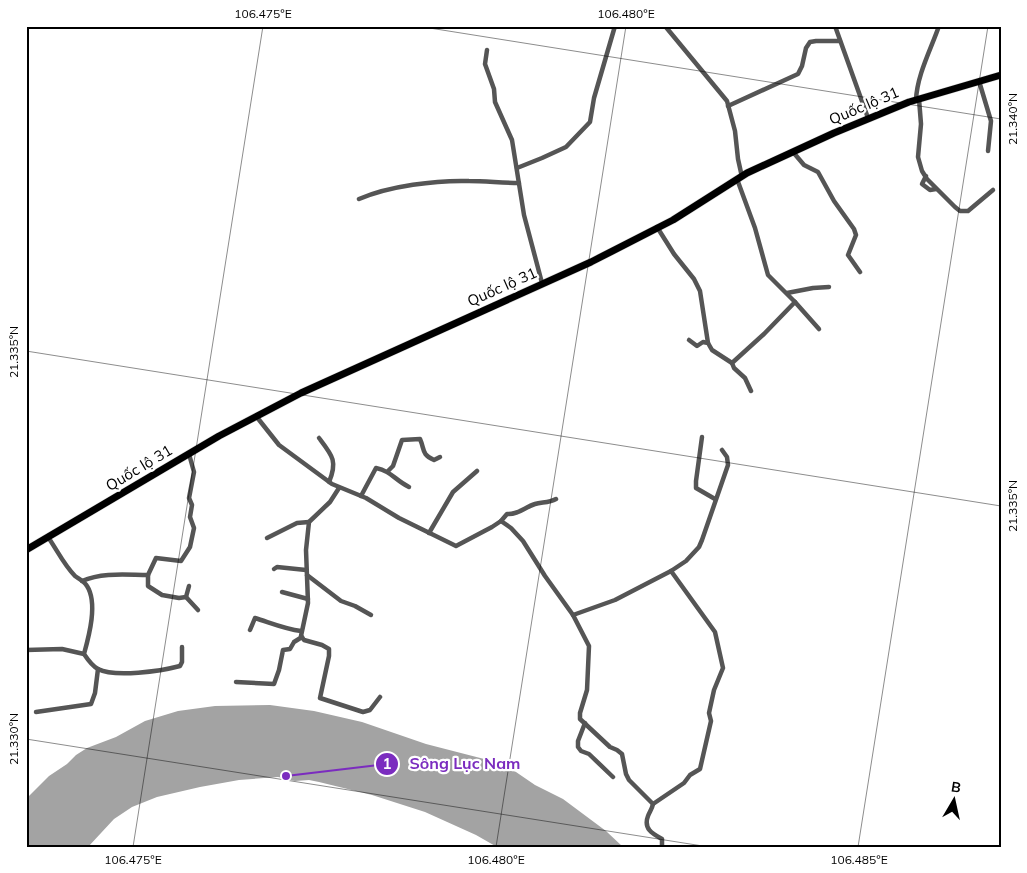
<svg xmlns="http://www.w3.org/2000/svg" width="1027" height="873" font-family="Mulish,sans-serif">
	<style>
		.water { fill: #a3a3a3 }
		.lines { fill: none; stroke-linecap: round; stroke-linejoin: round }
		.trunk-casing { stroke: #dbdbdb; stroke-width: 8 }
		.minor { stroke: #555; stroke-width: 4.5 }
		.trunk { stroke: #000; stroke-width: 7 }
		.ticks { fill: none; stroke: #000; stroke-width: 1; stroke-opacity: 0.45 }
		.labels { text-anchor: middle; stroke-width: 4.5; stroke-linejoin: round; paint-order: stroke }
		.street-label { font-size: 15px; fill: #000; stroke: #fff }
		.leader { fill: none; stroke: #7b2cbf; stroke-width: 2 }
		.callout-dot { fill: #7b2cbf; stroke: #fff; stroke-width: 2 }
		.mark-label { font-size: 15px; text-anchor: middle; font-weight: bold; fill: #fff }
		.callout-label { font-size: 16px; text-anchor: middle; font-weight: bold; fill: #7b2cbf; stroke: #fff; stroke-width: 4.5; stroke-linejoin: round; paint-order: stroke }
		.neatline { fill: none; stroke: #000; stroke-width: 2 }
		.ticks-label { font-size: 12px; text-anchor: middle; fill: #000 }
	</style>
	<rect width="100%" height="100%" fill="#fff"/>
	<path class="water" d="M 270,705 L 314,711 L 362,722 L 426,744 L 488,760 L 516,772 L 535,785 L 563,799 L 606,831 L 623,847 L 497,847 L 476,835 L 425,812 L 372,795 L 319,782 L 309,780 L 295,781 L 278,777 L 239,780 L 200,787 L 157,797 L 132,807 L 114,819 L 88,847 L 26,847 L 26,799 L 49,776 L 67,764 L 76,755 L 87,748 L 116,737 L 145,721 L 178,711 L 215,706 Z"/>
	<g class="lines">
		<g class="trunk-casing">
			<path id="trunk" d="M 26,550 L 219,436 L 301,393 L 591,262 L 673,220 L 747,173 L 834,133 L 909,102 L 1001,75"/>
		</g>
		<g class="minor">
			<path d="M 665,26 L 727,101 L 735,131 L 738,159 L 742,177"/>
			<path d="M 835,26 L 868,118"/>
			<path d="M 487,50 L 485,64 L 494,89 L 495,102 L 512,140 L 524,215 L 542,283"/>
			<path d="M 979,81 L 991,121 L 988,151"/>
			<path d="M 919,99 L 921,124 L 918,157 L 922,171 L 927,179 L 955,207 L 960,211 L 968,211 L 993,190"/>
			<path d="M 916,100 C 917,75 931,49 939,26"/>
			<path d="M 728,106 L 798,74 L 802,66 L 806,48 L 810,42 L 816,41 L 840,41"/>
			<path d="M 793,152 L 804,165 L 818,172 L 834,201 L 854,229 L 856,235 L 848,255 L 860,272"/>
			<path d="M 517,168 L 542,158 L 566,147 L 590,122 L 594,98 L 615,26"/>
			<path d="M 926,176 L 922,184 L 930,190 L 936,189"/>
			<path d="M 737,179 L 755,228 L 768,275 L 795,302 L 764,334 L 732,363 L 734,368 L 745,378 L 751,391"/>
			<path d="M 359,199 C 389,186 436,180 469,181 C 486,181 502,183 519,183"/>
			<path d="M 657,227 L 674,254 L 694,279 L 700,291 L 708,343"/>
			<path d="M 787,293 L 813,288 L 829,287"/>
			<path d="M 795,302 L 819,329"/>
			<path d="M 689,340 L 697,346 L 703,342 L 708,343 L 712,350 L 732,363"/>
			<path d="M 256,416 L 279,445 L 332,484 L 366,498 L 399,518 L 452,544 L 456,546 L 492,527 L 501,521 L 511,528 L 523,541 L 545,576 L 573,615 L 589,646 L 587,690 L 580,713 L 580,719 L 610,747 L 617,750 L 622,754 L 626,774 L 629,780 L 653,804 C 652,809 650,811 648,816 C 643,829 653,834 662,839 L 662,847"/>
			<path d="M 702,437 L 696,481 L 696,488 L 715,499"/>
			<path d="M 319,438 C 332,455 338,461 329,482"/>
			<path d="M 388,471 L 393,466 L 402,440 L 420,439 C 425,450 421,454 434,460 L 440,457"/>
			<path d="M 339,488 L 330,502 L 309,522 L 306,550 L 308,603 L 301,636 L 304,640 L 322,645 L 329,649 L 329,656 L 320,698 L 363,712 L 370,710 L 380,697"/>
			<path d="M 361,496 L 376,468 C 391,471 395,480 409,487"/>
			<path d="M 501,521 L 507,514 C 518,515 525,507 535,504 C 542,502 549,503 556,499"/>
			<path d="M 429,533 L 453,492 L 477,471"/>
			<path d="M 48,537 C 57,550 64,565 75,576 C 79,579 84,581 87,586 C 98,603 89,636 84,654 C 88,660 92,666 98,669 C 115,678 161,671 180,666 L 182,662 L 182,647"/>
			<path d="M 267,538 L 297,523 L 309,522"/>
			<path d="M 274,569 L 277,567 L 306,570"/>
			<path d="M 148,575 L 148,586 L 162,595 L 179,598 L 186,597 L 189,586"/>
			<path d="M 307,575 L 341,601 L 355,606 L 371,615"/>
			<path d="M 82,581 C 103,572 127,575 148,575 L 156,558 L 181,561 L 190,547 L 194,528 L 190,517 L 192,505 L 189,498 L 194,472 L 189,454"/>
			<path d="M 282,592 L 308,599"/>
			<path d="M 186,597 L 198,610"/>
			<path d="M 573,615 L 615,600 L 671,571 L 686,561 L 699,547 L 702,540 L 728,465 L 727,457 L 722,450"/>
			<path d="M 250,630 L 255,618 C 271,623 285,629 301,631"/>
			<path d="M 26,650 L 62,649 L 84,654"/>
			<path d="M 236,682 L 274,684 L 279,670 L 283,650 L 290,649 L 294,642 L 302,637"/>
			<path d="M 36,712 L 91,704 L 95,693 L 98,669"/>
			<path d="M 585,723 L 578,741 L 578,747 L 581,751 L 589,754 L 613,777"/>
			<path d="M 653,804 L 684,783 L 690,775 L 700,769 L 711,721 L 709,713 L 714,690 L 723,668 L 715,632 L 671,571"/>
		</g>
		<use href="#trunk" class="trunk"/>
	</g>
	<path class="ticks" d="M 417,26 L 1001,119M 26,351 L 1001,506M 26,739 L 709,847M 133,847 L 263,26M 496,847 L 626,26M 858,847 L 988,26"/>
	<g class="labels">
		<g class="street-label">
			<text transform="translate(864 106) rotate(-23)" y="5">Quốc lộ 31</text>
			<text transform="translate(502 287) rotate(-24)" y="5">Quốc lộ 31</text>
			<text transform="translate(139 468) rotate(-31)" y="5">Quốc lộ 31</text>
		</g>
	</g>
	<path class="leader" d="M286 776L387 764"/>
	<g class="callout-dot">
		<circle cx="286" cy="776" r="5"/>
		<circle cx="387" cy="764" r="12"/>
	</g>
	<g class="mark-label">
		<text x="387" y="769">1</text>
	</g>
	<g class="callout-label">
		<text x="465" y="769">Sông Lục Nam</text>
	</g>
	<rect width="1027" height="873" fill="none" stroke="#ffffff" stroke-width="55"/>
	<g transform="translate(954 800) rotate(9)" stroke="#ffffff" stroke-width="4" paint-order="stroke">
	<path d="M0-4L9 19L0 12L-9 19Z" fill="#000000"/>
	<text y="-8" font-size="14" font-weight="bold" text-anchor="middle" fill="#000000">B</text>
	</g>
	<rect x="28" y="28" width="972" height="818" class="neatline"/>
	<g class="ticks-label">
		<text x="263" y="18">106.475°E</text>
		<text x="626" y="18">106.480°E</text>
		<text transform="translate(1013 119) rotate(-90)" y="4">21.340°N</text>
		<text transform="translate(14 352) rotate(-90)" y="4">21.335°N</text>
		<text transform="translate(1013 506) rotate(-90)" y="4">21.335°N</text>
		<text transform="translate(14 739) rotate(-90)" y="4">21.330°N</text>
		<text x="133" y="864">106.475°E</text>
		<text x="496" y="864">106.480°E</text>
		<text x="859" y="864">106.485°E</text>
	</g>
</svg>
